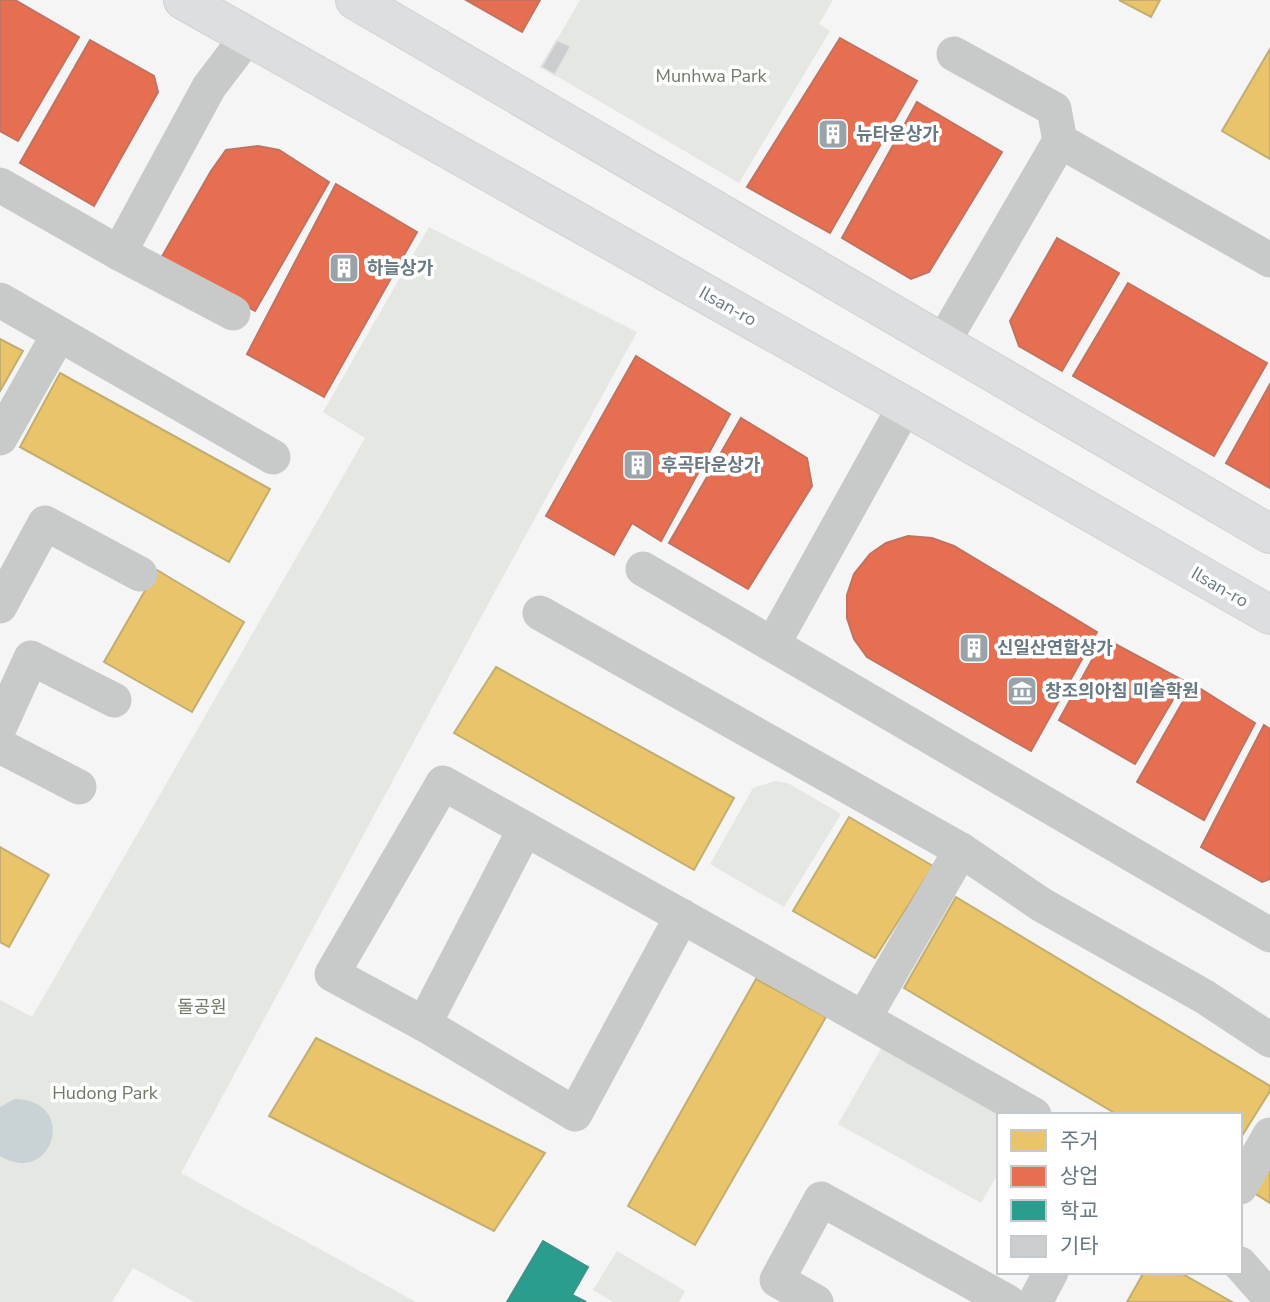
<svg xmlns="http://www.w3.org/2000/svg" width="1270" height="1302" font-family="'Nunito Sans','Noto Sans KR',sans-serif">
	<style>
		.green { fill: #e4e7e2 }
		.water { fill: #c9d2d4 }
		.homes { fill: #e9c46a; stroke: #c2ae71; stroke-width: 2 }
		.shops { fill: #e76f51; stroke: #c17260; stroke-width: 2 }
		.schools { fill: #2a9d8f; stroke: #3d928b; stroke-width: 2 }
		.building { fill: #cccdce; stroke: #e4e4e4; stroke-width: 2 }
		.lines { fill: none; stroke-linecap: round; stroke-linejoin: round }
		.major-casing { stroke: #d0d1d2; stroke-width: 40 }
		.minor { stroke: #c8caca; stroke-width: 35 }
		.major { stroke: #dddedf; stroke-width: 38 }
		.labels { text-anchor: middle; stroke-width: 7; stroke-linejoin: round; paint-order: stroke }
		.park-label { font-size: 18px; fill: #6c7a66; stroke: #fff }
		.poi-label { font-size: 18px; font-weight: bold; fill: #687982; stroke: #fff; text-anchor: start }
		.street-label { font-size: 18px; fill: #687982; stroke: #fff }
	</style>
	<rect width="100%" height="100%" fill="#f5f5f5"/>
	<g class="green">
		<path d="M 580,0 L 833,0 L 819,24 L 830,31 L 739,183 L 541,67 Z"/>
		<path d="M 429,227 L 637,332 L 487,606 L 181,1173 L 416,1302 L 194,1302 L 133,1268 L 112,1302 L 0,1302 L 0,1000 L 32,1017 L 365,438 L 323,412 Z"/>
		<path d="M 775,781 L 788,783 L 841,814 L 784,907 L 710,864 L 753,788 Z"/>
		<path d="M 882,1047 L 999,1115 L 999,1172 L 981,1203 L 838,1124 Z"/>
		<path d="M 617,1251 L 685,1291 L 679,1302 L 613,1302 L 593,1290 Z"/>
	</g>
	<path class="water" d="M 15,1099 C 79,1100 53,1188 0,1156 L 0,1107 Z"/>
	<g class="homes">
		<path d="M 1119,0 L 1160,0 L 1151,17 Z"/>
		<path d="M 1270,49 L 1270,159 L 1222,131 Z"/>
		<path d="M 0,339 L 23,351 L 0,391 Z"/>
		<path d="M 60,373 L 270,489 L 229,562 L 20,447 Z"/>
		<path d="M 157,570 L 244,622 L 192,712 L 104,662 Z"/>
		<path d="M 496,667 L 734,798 L 694,870 L 454,733 Z"/>
		<path d="M 849,817 L 933,866 L 875,958 L 793,911 Z"/>
		<path d="M 0,847 L 49,875 L 9,947 L 0,942 Z"/>
		<path d="M 956,897 L 1270,1086 L 1270,1091 L 1240,1139 L 1240,1115 L 1118,1115 L 904,988 Z"/>
		<path d="M 756,979 L 826,1017 L 695,1245 L 628,1206 Z"/>
		<path d="M 316,1038 L 545,1153 L 494,1231 L 269,1116 Z"/>
		<path d="M 1270,1167 L 1270,1203 L 1254,1193 Z"/>
		<path d="M 1144,1272 L 1179,1272 L 1232,1302 L 1127,1302 Z"/>
	</g>
	<g class="shops">
		<path d="M 0,0 L 15,0 L 79,37 L 18,141 L 0,131 Z"/>
		<path d="M 466,0 L 540,0 L 522,32 Z"/>
		<path d="M 840,38 L 917,81 L 830,233 L 747,187 Z"/>
		<path d="M 90,40 L 154,76 L 158,92 L 94,206 L 20,163 Z"/>
		<path d="M 917,102 L 1002,152 L 929,272 L 911,279 L 842,238 Z"/>
		<path d="M 258,146 L 279,150 L 329,182 L 255,311 L 160,260 L 211,171 L 226,150 Z"/>
		<path d="M 336,184 L 417,232 L 324,397 L 247,354 Z"/>
		<path d="M 1057,238 L 1119,273 L 1062,371 L 1019,346 L 1010,321 Z"/>
		<path d="M 1128,283 L 1267,363 L 1214,456 L 1073,376 Z"/>
		<path d="M 636,356 L 730,414 L 661,541 L 632,523 L 614,555 L 546,516 Z"/>
		<path d="M 1270,384 L 1270,488 L 1226,463 Z"/>
		<path d="M 741,418 L 807,458 L 812,486 L 748,589 L 669,543 Z"/>
		<path d="M 908,536 L 932,538 L 954,546 L 1097,632 L 1031,751 L 867,657 L 854,639 L 847,618 L 847,595 L 854,574 L 870,554 L 886,543 Z"/>
		<path d="M 1104,638 L 1184,681 L 1135,764 L 1059,720 Z"/>
		<path d="M 1193,684 L 1255,723 L 1204,820 L 1137,782 Z"/>
		<path d="M 1264,725 L 1270,729 L 1270,879 L 1262,882 L 1201,847 Z"/>
	</g>
	<path class="schools" d="M 543,1241 L 588,1267 L 572,1295 L 586,1302 L 507,1302 Z"/>
	<path class="building" d="M 557,40 L 571,46 L 555,75 L 541,67 Z"/>
	<g class="lines">
		<g class="major-casing">
			<g id="major">
				<path d="M 183,0 L 905,406 L 1270,615"/>
				<path d="M 355,0 L 1270,534"/>
			</g>
		</g>
		<g class="minor">
			<path d="M 954,54 L 1054,109 L 1060,141 L 1270,260"/>
			<path d="M 0,185 L 119,253 L 233,313"/>
			<path d="M 119,253 L 209,87 L 247,37"/>
			<path d="M 0,300 L 273,457"/>
			<path d="M 943,342 L 1060,141"/>
			<path d="M 0,438 L 59,334"/>
			<path d="M 643,569 L 1270,935"/>
			<path d="M 0,606 L 45,523 L 140,574"/>
			<path d="M 540,613 L 961,850 L 1042,905 L 1205,997 L 1270,1040"/>
			<path d="M 773,644 L 905,406"/>
			<path d="M 0,726 L 31,658 L 114,700"/>
			<path d="M 0,746 L 79,787"/>
			<path d="M 682,916 L 575,1114 L 424,1024 L 332,974 L 443,783 C 640,893 838,1003 1034,1115"/>
			<path d="M 864,1018 L 961,850"/>
			<path d="M 424,1024 L 525,829"/>
			<path d="M 1240,1187 L 1270,1135"/>
			<path d="M 1240,1264 L 1270,1298"/>
			<path d="M 816,1302 L 777,1280 L 821,1199 L 1008,1302"/>
			<path d="M 1035,1302 L 1051,1272"/>
		</g>
		<use href="#major" class="major"/>
	</g>
	<defs>
		<g id="building-square" transform="scale(1.575)"><rect x="-9" y="-9" width="18" height="18" rx="4" fill="#99a4aa" stroke="#fff"/><path d="M-4-6H4V6H1V3H-1V6H-4ZM-2.5-4.3h1.7v1.8h-1.7ZM.8-4.3h1.7v1.8H.8ZM-2.5-1h1.7V.8h-1.7ZM.8-1h1.7V.8H.8Z" fill="#fff"/></g>
		<g id="museum-square" transform="scale(1.575)"><rect x="-9" y="-9" width="18" height="18" rx="4" fill="#99a4aa" stroke="#fff"/><path d="M0-6L6-3V-2H-6V-3ZM-5-1h2V3h-2ZM-1-1h2V3h-2ZM3-1h2V3H3ZM-6 4H6V6H-6Z" fill="#fff"/></g>
	</defs>
	<g fill-rule="evenodd">
		<use href="#building-square" x="833" y="134"/>
		<use href="#building-square" x="344" y="268"/>
		<use href="#building-square" x="638" y="465"/>
		<use href="#building-square" x="974" y="648"/>
		<use href="#museum-square" x="1022" y="691"/>
	</g>
	<g class="labels">
		<g class="park-label">
			<text x="711" y="82">Munhwa Park</text>
			<text x="202" y="1013">돌공원</text>
			<text x="105" y="1099">Hudong Park</text>
		</g>
		<g class="poi-label">
			<text x="856" y="140">뉴타운상가</text>
			<text x="367" y="274">하늘상가</text>
			<text x="661" y="471">후곡타운상가</text>
			<text x="997" y="654">신일산연합상가</text>
			<text x="1045" y="697">창조의아침 미술학원</text>
		</g>
		<g class="street-label">
			<text transform="translate(728 306) rotate(29)" y="6">Ilsan-ro</text>
			<text transform="translate(1220 587) rotate(30)" y="6">Ilsan-ro</text>
		</g>
	</g>
	<rect x="997" y="1113" width="245" height="161" fill="#ffffff" stroke="#c3c9cd" stroke-width="2"/>
	<rect x="1011" y="1130" width="35" height="21" fill="#e9c46a" stroke="#c3c9cd" stroke-width="2"/>
	<text x="1060" y="1148" font-size="21" fill="#687982">주거</text>
	<rect x="1011" y="1166" width="35" height="21" fill="#e76f51" stroke="#c3c9cd" stroke-width="2"/>
	<text x="1060" y="1183" font-size="21" fill="#687982">상업</text>
	<rect x="1011" y="1200" width="35" height="21" fill="#2a9d8f" stroke="#c3c9cd" stroke-width="2"/>
	<text x="1060" y="1218" font-size="21" fill="#687982">학교</text>
	<rect x="1011" y="1236" width="35" height="21" fill="#cccdce" stroke="#c3c9cd" stroke-width="2"/>
	<text x="1060" y="1253" font-size="21" fill="#687982">기타</text>
</svg>
